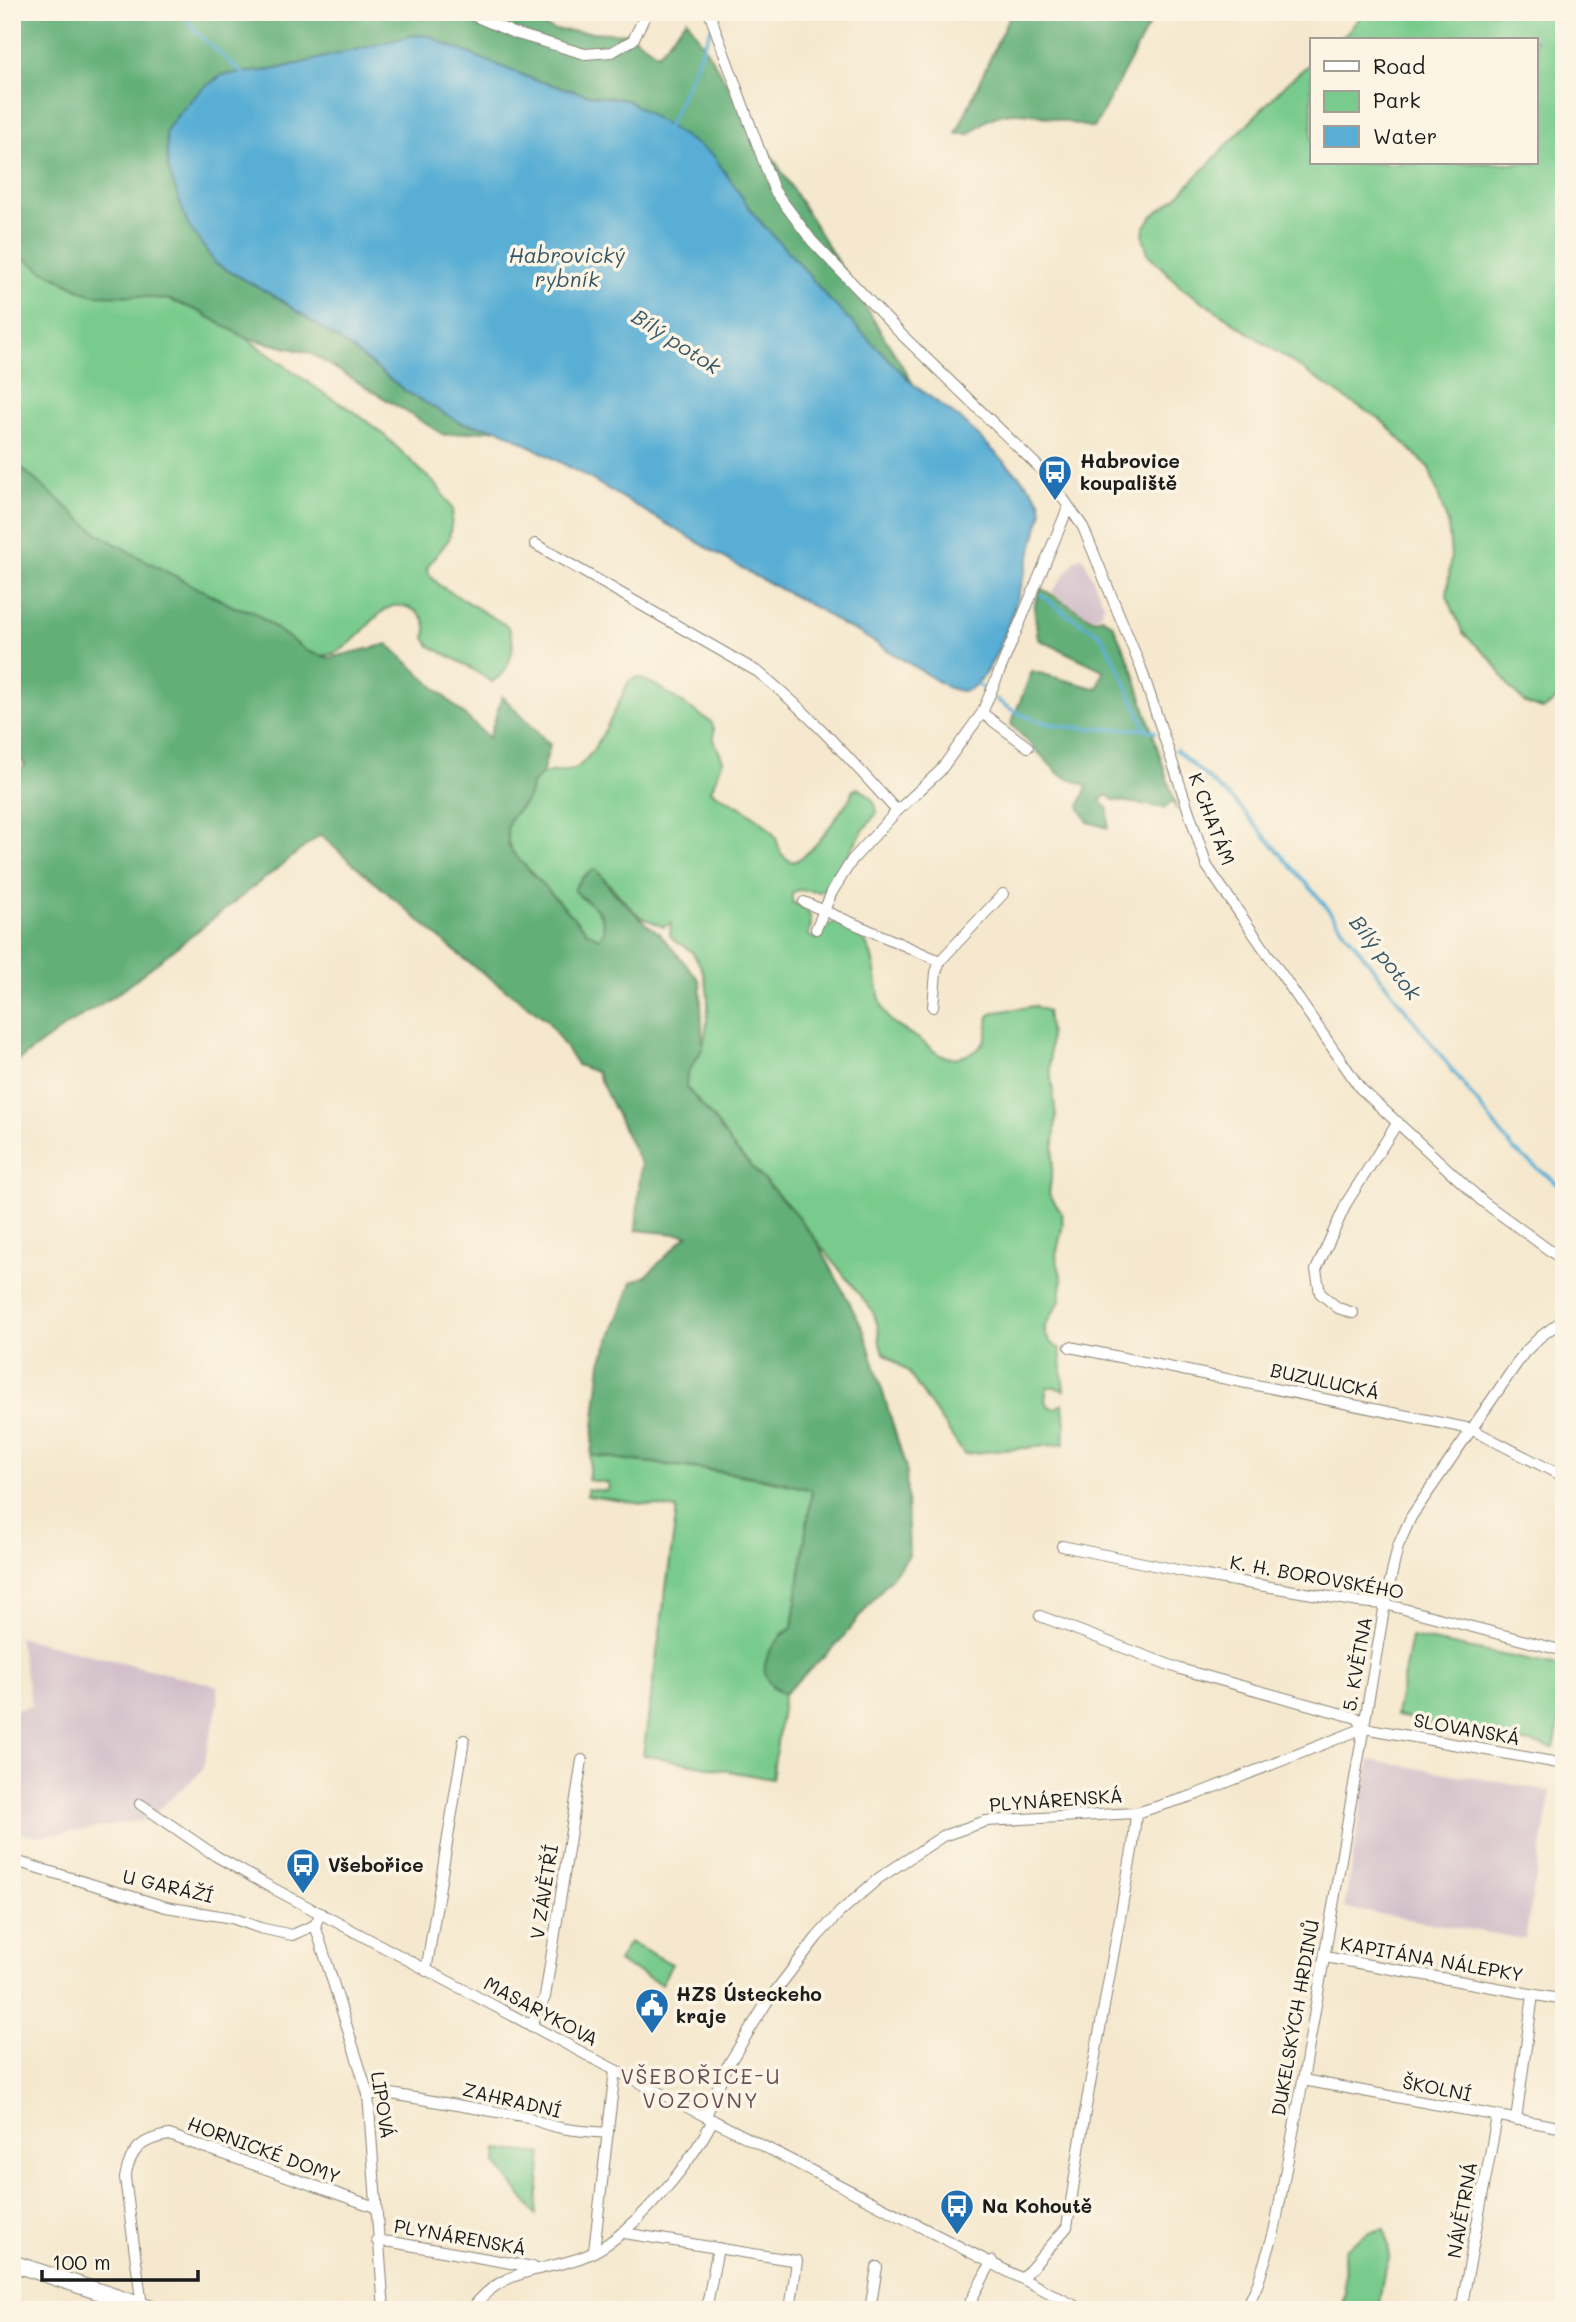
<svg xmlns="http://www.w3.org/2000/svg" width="1576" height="2322" font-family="Mali,sans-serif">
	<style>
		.industrial { fill: #d1bdc9 }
		.green { fill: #79cb8d; stroke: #4a7454; stroke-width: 2 }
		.forest { fill: #62af78; stroke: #3f664a; stroke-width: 2 }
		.water { fill: #58aed4; stroke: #3a6578; stroke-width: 2 }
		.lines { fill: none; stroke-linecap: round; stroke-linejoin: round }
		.stream { stroke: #58aed4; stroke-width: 3.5 }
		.minor-casing { stroke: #888275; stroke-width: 12 }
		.primary-casing { stroke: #888275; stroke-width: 18 }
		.minor { stroke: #fff; stroke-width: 10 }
		.primary { stroke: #fff; stroke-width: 16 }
		.labels { text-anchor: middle; stroke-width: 7; stroke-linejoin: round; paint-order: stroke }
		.poi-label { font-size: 19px; font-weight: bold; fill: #1c1c1c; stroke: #fcf5e5; text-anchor: start }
		.street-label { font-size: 19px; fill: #1c1c1c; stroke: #fcf5e5 }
		.water-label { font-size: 21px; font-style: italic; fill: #345666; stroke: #fcf5e5 }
		.neighbourhood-label { font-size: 21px; letter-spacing: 2px; fill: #684d56; stroke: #fcf5e5 }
	</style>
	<rect width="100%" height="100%" fill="#fcf5e5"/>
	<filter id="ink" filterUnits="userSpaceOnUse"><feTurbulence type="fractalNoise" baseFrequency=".0143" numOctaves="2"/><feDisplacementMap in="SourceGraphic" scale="14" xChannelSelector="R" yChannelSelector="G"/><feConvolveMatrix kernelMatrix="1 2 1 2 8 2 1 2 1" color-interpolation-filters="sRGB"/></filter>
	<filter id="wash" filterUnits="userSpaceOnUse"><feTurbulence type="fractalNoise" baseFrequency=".00686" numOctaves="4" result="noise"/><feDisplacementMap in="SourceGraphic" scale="28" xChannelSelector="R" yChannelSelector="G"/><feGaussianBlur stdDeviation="1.57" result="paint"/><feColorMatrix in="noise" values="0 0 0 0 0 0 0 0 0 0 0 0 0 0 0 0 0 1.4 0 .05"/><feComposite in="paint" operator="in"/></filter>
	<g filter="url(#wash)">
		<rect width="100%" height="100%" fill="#f5e8ce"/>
		<g class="industrial">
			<path d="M 1083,557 L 1104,604 L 1101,613 L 1093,618 L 1052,592 L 1076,559 Z"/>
			<path d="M 18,1637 L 218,1686 L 218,1704 L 202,1771 L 146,1820 L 44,1836 L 12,1833 L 12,1711 L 32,1705 Z"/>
			<path d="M 1370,1760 L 1551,1791 L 1525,1939 L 1344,1908 Z"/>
		</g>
		<g class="green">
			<path d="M 1365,12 L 1564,12 L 1564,692 L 1546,708 L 1542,709 L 1525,703 L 1511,689 L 1492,660 L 1463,633 L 1447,596 L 1451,555 L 1448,524 L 1429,468 L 1380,419 L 1351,402 L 1181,287 L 1148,254 L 1143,237 L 1144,228 L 1152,216 L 1175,199 L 1288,82 L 1312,62 L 1312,163 L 1536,163 L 1536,40 L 1340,40 Z"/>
			<path d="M 12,250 L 42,270 L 84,292 L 139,296 L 170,300 L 196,310 L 235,330 L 329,397 L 351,409 L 383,434 L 438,487 L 453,510 L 449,539 L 428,566 L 427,572 L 439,585 L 507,626 C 519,645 510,671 492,682 L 466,665 L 430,646 L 425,638 C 426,634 427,630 426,627 C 425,611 401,601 388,608 C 369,617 348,660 318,655 C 294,650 276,625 255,613 C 249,610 241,609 234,607 C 189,583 140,562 98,533 C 67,513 39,485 12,460 Z"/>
			<path d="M 638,677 L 657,686 L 711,722 L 714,728 L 714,740 L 723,760 L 711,791 C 731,802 757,814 772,832 C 782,844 774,854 793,862 C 815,854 836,816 850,798 L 852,791 L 857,788 C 867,791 877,803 877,813 L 864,829 L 828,886 L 820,892 L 798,890 L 792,893 L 792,902 C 809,909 815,917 808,936 L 817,939 C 821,931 826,923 837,923 C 842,923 847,927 851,929 C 886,950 868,996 891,1021 C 898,1028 910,1033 919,1039 C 926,1043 932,1051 940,1055 C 955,1062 980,1054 986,1038 C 988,1032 988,1022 989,1016 L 996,1012 L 1035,1006 L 1047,1011 L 1050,1036 L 1050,1069 L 1056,1116 L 1052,1173 L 1049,1194 L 1061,1212 L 1063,1224 L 1056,1256 L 1062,1280 L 1060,1301 L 1045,1326 L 1045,1334 L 1051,1343 L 1060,1349 L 1064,1391 L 1055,1387 L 1047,1387 L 1045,1401 L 1050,1407 L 1056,1408 L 1063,1403 L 1065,1427 L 1064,1444 L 964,1454 L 908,1372 L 884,1353 L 880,1344 L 878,1327 L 873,1312 L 794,1212 L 734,1148 L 716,1122 L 686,1087 C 684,1073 694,1065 700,1053 C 706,1043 705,1034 707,1022 C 710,996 708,972 691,951 C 684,944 675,944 670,935 L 671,923 L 663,927 L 641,917 L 634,911 L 597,871 L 580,897 C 597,906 604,914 604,933 L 599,938 L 593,936 C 581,928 573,916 562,906 C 545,889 504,856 507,830 C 508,815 521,811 527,799 C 531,792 531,781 539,776 C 549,769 566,774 576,768 C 596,756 618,703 629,681 Z"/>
			<path d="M 591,1455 C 665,1466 739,1471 812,1490 L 792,1628 L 782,1634 L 772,1688 L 784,1694 L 772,1779 L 643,1755 L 677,1509 L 587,1496 L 587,1489 L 608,1491 L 609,1483 L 588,1480 Z"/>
			<path d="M 1411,1637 L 1564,1667 L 1564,1701 L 1554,1748 L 1396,1716 Z"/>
			<path d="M 629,1942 L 672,1964 L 661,1984 L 618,1962 Z"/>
			<path d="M 497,2149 L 542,2154 L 536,2215 L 496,2163 Z"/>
			<path d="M 1385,2229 L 1390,2256 L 1384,2273 L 1378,2310 L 1341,2310 L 1345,2292 L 1344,2250 L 1369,2232 Z"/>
		</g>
		<g class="forest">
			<path d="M 12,12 L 504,12 L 554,30 L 629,34 L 658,54 L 687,19 L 914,385 L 826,297 L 802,267 L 755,216 L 627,100 L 589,95 L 535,80 L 440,42 L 431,36 L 415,35 L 273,70 L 222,75 L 201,91 L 180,112 L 166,131 L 216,264 L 278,298 L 353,350 L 407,392 L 461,423 L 499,429 L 444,435 L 310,353 L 246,338 L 196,310 L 170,300 L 139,296 L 95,295 L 84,292 L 42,270 L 12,250 Z"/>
			<path d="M 1011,12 L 1138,12 L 1151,21 L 1094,128 C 1050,121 1006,95 970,134 L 956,134 Z"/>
			<path d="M 12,460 L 97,533 L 135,555 L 234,607 L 252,611 L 307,651 L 329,658 L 388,644 L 489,738 L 502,696 L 550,745 L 542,774 L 533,782 L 527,800 L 510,818 L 507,827 L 508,844 L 513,853 L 587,932 L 599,938 L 604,933 C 604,905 590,907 574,890 C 578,880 585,876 593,870 L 597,870 L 611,889 L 645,923 L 659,933 L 700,981 L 703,1048 L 687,1074 L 686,1087 L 716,1122 L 734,1148 L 794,1212 L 819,1245 L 864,1331 L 906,1468 L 909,1556 L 839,1642 L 784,1694 C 749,1677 768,1645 792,1628 L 812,1490 C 740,1469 664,1466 591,1455 L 601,1362 L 632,1282 L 646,1276 L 687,1235 L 636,1230 L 641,1164 L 596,1072 L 577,1065 L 547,1020 L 464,959 L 320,835 L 117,994 L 64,1027 L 12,1065 L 12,777 L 25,765 L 12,748 Z"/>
			<path d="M 1041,588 L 1094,620 L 1102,617 L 1113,625 L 1132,667 L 1177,810 L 1173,802 L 1164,808 L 1114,800 L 1106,795 L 1100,801 L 1108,808 L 1108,828 L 1088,822 L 1079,807 L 1087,786 L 1060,775 L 1011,724 L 1032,671 L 1098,689 L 1103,670 L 1038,639 L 1034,606 Z"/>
		</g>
		<path class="water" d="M 415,35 L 431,36 L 440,42 L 535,80 L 589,95 L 627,100 L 713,155 L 755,216 L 802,267 L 827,297 L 914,385 L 963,421 L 1030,487 L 1040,501 L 1042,511 C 1031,549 1004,669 970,689 C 963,693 956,690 949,688 L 856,631 L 844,626 L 818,609 L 755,576 L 584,475 L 499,429 L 461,423 L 407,392 L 353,350 L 278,298 L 216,264 L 188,225 L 168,168 L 166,131 L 180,112 L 201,90 L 222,75 L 273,70 Z"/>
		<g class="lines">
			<g class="stream">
				<path d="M 185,12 L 194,30 L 243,74"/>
				<path d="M 667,129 L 712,27"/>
				<path d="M 1041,595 L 1065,613 L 1101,635 L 1121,672 L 1146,729 L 1155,732"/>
				<path d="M 977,684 L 983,689"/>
				<path d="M 997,700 C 1040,733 1094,729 1145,729"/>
				<path d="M 1176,750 L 1235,802 L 1320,899 L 1514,1150 L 1564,1189"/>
			</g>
		</g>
	</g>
	<g filter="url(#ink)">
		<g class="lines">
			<g class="minor-casing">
				<g id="minor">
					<path d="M 465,12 L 514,33 L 585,54 L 612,52 L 633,40 L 647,12"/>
					<path d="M 709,12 L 774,190 L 812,241 L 900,333 L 1046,474 L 1083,527 L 1141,668 L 1207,866 L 1360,1088 L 1482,1201 L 1560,1258 L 1564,1263"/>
					<path d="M 535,544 L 758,672 C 810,713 853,763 897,811"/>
					<path d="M 1028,747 L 982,713 L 1068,508"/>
					<path d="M 804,902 L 940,961"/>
					<path d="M 816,929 L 832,892 L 852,860 L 897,811 L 940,771 L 982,713"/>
					<path d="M 933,1007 L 936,972 L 940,961 L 1003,894"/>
					<path d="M 1353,1313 L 1338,1308 L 1320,1293 L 1316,1270 L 1347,1202 L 1398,1122"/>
					<path d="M 1070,1347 L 1471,1429 L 1564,1477"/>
					<path d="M 1062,1546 L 1206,1576 L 1359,1602 L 1385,1604 L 1564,1651"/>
					<path d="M 1040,1616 L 1180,1669 L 1357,1718 L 1364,1728"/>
					<path d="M 1364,1728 L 1564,1764"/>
					<path d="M 140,1804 L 216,1856 L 263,1883 L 615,2070 L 1083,2310"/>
					<path d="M 12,1860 L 166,1907 L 232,1918 L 260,1928 L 292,1935 L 315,1925"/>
					<path d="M 321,1913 L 315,1925 L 368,2094 L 384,2310"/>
					<path d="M 1325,1957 L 1564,2000"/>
					<path d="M 426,1971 L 464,1740"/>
					<path d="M 531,2026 L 545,1997 L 582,1760"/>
					<path d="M 1303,2080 L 1564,2128"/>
					<path d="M 368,2094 L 391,2094 L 528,2117 C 554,2130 580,2131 608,2133"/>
					<path d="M 706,2116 L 725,2070 L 767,2002 L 817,1937 L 840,1912 L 879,1878 L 943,1836 L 986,1821 L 1136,1813 L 1192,1796 L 1364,1728"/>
					<path d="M 1516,2120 L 1533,1995"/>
					<path d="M 624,2233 L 797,2261 L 790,2310"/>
					<path d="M 377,2241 L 392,2242 L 533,2267"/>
					<path d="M 594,2251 L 615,2070"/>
					<path d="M 1023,2278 L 1067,2227 L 1085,2112 L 1133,1845 L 1136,1813"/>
					<path d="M 142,2306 L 125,2178 C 130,2150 141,2139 169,2135 L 375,2207"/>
					<path d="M 471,2310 C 501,2268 537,2273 580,2258 C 628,2242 690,2165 713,2120"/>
					<path d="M 706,2310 L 718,2248"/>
					<path d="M 870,2310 L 877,2267"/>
					<path d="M 966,2310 L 992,2261"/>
					<path d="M 1246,2310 L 1258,2283 L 1274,2232 L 1303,2080 L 1385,1604 L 1398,1546 L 1411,1517 L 1524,1353 L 1540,1337 L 1564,1319"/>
					<path d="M 1461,2310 L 1497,2117"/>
				</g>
			</g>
			<g class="primary-casing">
				<path id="primary" d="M 12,2263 L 155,2310"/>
			</g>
			<use href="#minor" class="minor"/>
			<use href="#primary" class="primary"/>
		</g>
	</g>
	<defs>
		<g id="bus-pin" transform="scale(1.75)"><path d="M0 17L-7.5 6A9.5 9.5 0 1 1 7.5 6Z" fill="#1f6fb2" stroke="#fcf5e5"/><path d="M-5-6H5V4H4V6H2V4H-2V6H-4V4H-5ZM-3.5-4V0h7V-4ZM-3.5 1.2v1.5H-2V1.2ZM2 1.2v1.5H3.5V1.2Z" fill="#fff"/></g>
		<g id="civic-pin" transform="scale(1.75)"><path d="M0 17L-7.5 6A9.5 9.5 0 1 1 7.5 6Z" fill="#1f6fb2" stroke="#fcf5e5"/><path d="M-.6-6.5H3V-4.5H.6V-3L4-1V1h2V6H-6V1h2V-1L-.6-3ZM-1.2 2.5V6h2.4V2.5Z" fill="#fff"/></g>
	</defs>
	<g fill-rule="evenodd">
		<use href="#bus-pin" x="1055" y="472"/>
		<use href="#bus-pin" x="303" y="1865"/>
		<use href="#civic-pin" x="652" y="2005"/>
		<use href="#bus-pin" x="957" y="2206"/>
	</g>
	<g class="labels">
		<g class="poi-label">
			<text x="1080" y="468">Habrovice<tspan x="1080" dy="22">koupaliště</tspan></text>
			<text x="328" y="1872">Všebořice</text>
			<text x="676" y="2001">HZS Ústeckeho<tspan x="676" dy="22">kraje</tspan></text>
			<text x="982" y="2213">Na Kohoutě</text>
		</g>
		<g class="street-label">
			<text transform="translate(1212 819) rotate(69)" y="7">K CHATÁM</text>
			<text transform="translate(1325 1381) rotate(12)" y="7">BUZULUCKÁ</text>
			<text transform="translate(1317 1577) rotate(10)" y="7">K. H. BOROVSKÉHO</text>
			<text transform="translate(1357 1664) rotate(-80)" y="7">5. KVĚTNA</text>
			<text transform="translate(1467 1729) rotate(10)" y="7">SLOVANSKÁ</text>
			<text transform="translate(1056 1800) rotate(-4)" y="7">PLYNÁRENSKÁ</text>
			<text transform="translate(168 1886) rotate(13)" y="7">U GARÁŽÍ</text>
			<text transform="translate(544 1892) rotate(-81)" y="7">V ZÁVĚTŘÍ</text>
			<text transform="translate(1432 1959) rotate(10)" y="7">KAPITÁNA NÁLEPKY</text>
			<text transform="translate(541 2011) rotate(28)" y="7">MASARYKOVA</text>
			<text transform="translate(1295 2018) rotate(-80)" y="7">DUKELSKÝCH HRDINŮ</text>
			<text transform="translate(1437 2088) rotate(11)" y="7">ŠKOLNÍ</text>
			<text transform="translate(512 2100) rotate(13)" y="7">ZAHRADNÍ</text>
			<text transform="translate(383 2105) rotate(81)" y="7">LIPOVÁ</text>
			<text transform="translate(264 2150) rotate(20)" y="7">HORNICKÉ DOMY</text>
			<text transform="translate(1462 2210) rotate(-80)" y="7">NÁVĚTRNÁ</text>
			<text transform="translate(460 2237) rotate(10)" y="7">PLYNÁRENSKÁ</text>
		</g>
		<g class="water-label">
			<text x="567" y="263">Habrovický<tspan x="567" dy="24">rybník</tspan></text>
			<text transform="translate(676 342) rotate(33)" y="7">Bílý potok</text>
			<text transform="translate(1385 958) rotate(52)" y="7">Bílý potok</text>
		</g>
		<g class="neighbourhood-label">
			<text x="701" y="2084">VŠEBOŘICE-U<tspan x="701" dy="24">VOZOVNY</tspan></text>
		</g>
	</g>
	<rect width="1576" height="2322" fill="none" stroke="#fcf5e5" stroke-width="42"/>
	<rect x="1310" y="38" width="228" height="126" fill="#fcf5e5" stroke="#a29e95" stroke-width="2"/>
	<rect x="1324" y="61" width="35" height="10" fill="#ffffff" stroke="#a29e95" stroke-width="2"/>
	<text x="1373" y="74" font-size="21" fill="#1c1c1c">Road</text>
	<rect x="1324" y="91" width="35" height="21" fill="#79cb8d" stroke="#a29e95" stroke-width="2"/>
	<text x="1373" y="108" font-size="21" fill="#1c1c1c">Park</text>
	<rect x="1324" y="126" width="35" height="21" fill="#58aed4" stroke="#a29e95" stroke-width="2"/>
	<text x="1373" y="144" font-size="21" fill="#1c1c1c">Water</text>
	<path d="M42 2270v10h156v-10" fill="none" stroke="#1c1c1c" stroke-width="3.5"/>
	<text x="52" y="2270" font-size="21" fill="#1c1c1c" stroke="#fcf5e5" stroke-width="5" paint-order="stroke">100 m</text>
</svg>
